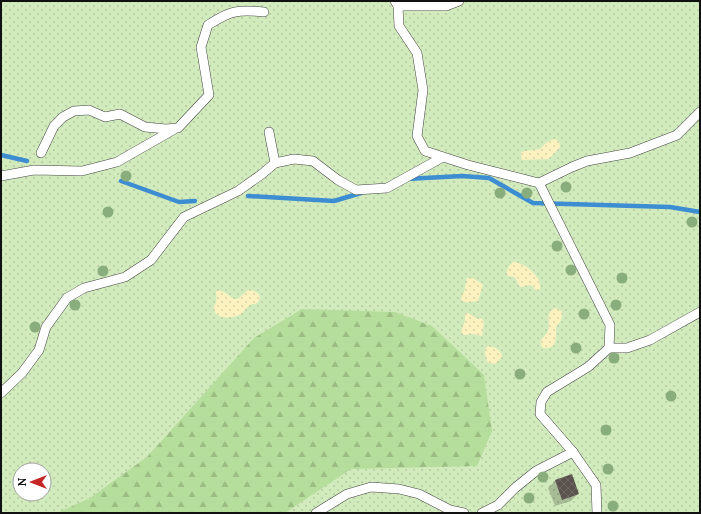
<svg xmlns="http://www.w3.org/2000/svg" width="701" height="514" font-family="Lora,serif">
	<style>
		.grass { fill: url(#grass-dots); fill-rule: evenodd }
		.forest { fill: url(#forest-firs) }
		.sand { fill: url(#sand-dots) }
		.shadow { fill: #0003 }
		.lines { fill: none; stroke-linecap: round; stroke-linejoin: round }
		.stream { stroke: #3c8dd1; stroke-width: 4.5 }
		.building { fill: url(#building-cross-hatch) }
		.lane-casing { stroke: #444; stroke-width: 10 }
		.lane { stroke: #fff; stroke-width: 9 }
		.tree { fill: #8aad7e }
	</style>
	<defs>
		<pattern id="grass-dots" width="8" height="8" patternUnits="userSpaceOnUse"><rect width="8" height="8" fill="#d2ebbc"/><path d="M2 2h.1M6 6h.1" fill="none" stroke="#b3c8a1" stroke-width="1.8" stroke-linecap="round"/></pattern>
		<pattern id="forest-firs" width="22" height="20" patternUnits="userSpaceOnUse"><rect width="22" height="20" fill="#b5dd9b"/><path d="M5 1l3.5 6h-7zM16 11l3.5 6h-7z" fill="#9bbd84"/></pattern>
		<pattern id="sand-dots" width="8" height="8" patternUnits="userSpaceOnUse"><rect width="8" height="8" fill="#fcf2bf"/><path d="M2 2h.1M6 6h.1" fill="none" stroke="#d7cea3" stroke-width="1.8" stroke-linecap="round"/></pattern>
		<pattern id="building-cross-hatch" width="8" height="8" patternUnits="userSpaceOnUse"><rect width="8" height="8" fill="#5a524c"/><path d="M0 0l8 8M0 8l8-8" fill="none" stroke="#6d6662"/></pattern>
	</defs>
	<rect width="100%" height="100%" fill="#fffdf4"/>
	<path class="grass" d="M 1,1 L 700,1 L 700,513 L 1,513 ZM 20,470 L 44,470 L 44,494 L 20,494 Z"/>
	<path class="forest" d="M 302,309 L 395,312 L 432,326 L 484,375 L 492,431 L 477,466 L 351,469 L 285,513 L 57,513 L 90,498 L 147,457 L 254,338 Z"/>
	<g class="sand">
		<path d="M 555,139 C 559,141 560,143 560,147 L 549,159 L 522,160 L 521,156 L 521,152 L 525,151 L 540,149 L 546,143 L 551,140 Z"/>
		<path d="M 513,262 C 524,262 543,277 540,290 L 536,290 L 531,285 L 521,287 L 518,284 L 515,277 L 508,276 C 505,271 509,266 513,262 Z"/>
		<path d="M 467,278 C 473,277 479,282 483,285 L 478,301 C 472,301 465,305 461,299 C 462,295 465,291 465,287 C 466,284 466,282 467,278 Z"/>
		<path d="M 218,290 L 224,292 L 234,299 L 238,299 L 248,290 C 256,290 265,296 256,304 C 246,303 246,312 239,315 C 232,318 217,320 214,310 C 213,307 215,305 216,302 C 217,299 216,295 216,292 Z"/>
		<path d="M 556,308 L 562,312 C 563,319 560,322 556,327 C 556,336 558,350 543,348 C 537,339 545,338 548,331 C 552,322 543,313 556,308 Z"/>
		<path d="M 466,313 L 468,313 L 476,318 L 482,319 L 484,322 L 482,336 L 473,334 L 464,335 L 461,333 L 465,320 L 465,316 Z"/>
		<path d="M 488,346 C 496,347 501,350 502,357 L 495,364 L 489,363 C 485,359 485,355 485,349 Z"/>
	</g>
	<path class="shadow" d="M 555,481 L 578,494 L 571,501 L 555,506 L 548,488 Z"/>
	<g class="lines">
		<g class="stream">
			<path d="M 1,155 L 27,161"/>
			<path d="M 406,179 L 462,176 L 489,178 L 533,203 L 670,207 L 700,212"/>
			<path d="M 121,181 L 179,202 L 195,201"/>
			<path d="M 248,196 L 334,201 L 361,193"/>
		</g>
	</g>
	<path class="building" d="M 572,474 L 579,494 L 562,500 L 555,480 Z"/>
	<g class="lines">
		<g class="lane-casing">
			<g id="lane">
				<path d="M 395,1 L 398,6 L 399,26 L 417,53 L 423,90 L 417,136 L 425,151 L 468,165 L 539,183 L 572,167 L 587,161 L 630,153 L 677,135 L 700,112"/>
				<path d="M 398,6 L 446,6 L 459,1"/>
				<path d="M 269,132 L 275,163"/>
				<path d="M 41,153 L 54,126 L 63,117 L 74,111 L 89,110 L 105,117 L 120,114 L 145,127 L 166,129 L 178,128 L 209,95 L 201,47 L 208,25 C 216,20 225,14 235,12 C 244,10 255,11 264,12"/>
				<path d="M 1,176 L 34,170 L 82,171 L 117,162 L 173,130"/>
				<path d="M 539,183 L 610,325 L 609,348"/>
				<path d="M 1,393 L 22,373 L 39,350 L 46,327 L 67,298 L 84,288 L 125,277 L 151,260 L 184,217 L 238,191 L 262,174 L 275,163 L 294,159 L 313,161 L 338,180 L 356,190 L 387,188 L 443,157"/>
				<path d="M 316,513 L 347,494 L 371,487 L 399,489 L 419,494 L 450,510 L 464,513"/>
				<path d="M 482,513 L 498,505 L 515,488 L 536,471 L 573,452"/>
				<path d="M 597,513 L 596,485 L 573,452 L 540,414 L 541,402 L 547,392 L 588,367 L 609,348 L 627,348 L 650,340 L 700,312"/>
			</g>
		</g>
		<use href="#lane" class="lane"/>
	</g>
	<g class="tree">
		<circle cx="126" cy="176" r="5.5"/>
		<circle cx="566" cy="187" r="5.5"/>
		<circle cx="500" cy="193" r="5.5"/>
		<circle cx="527" cy="193" r="5.5"/>
		<circle cx="108" cy="212" r="5.5"/>
		<circle cx="692" cy="222" r="5.5"/>
		<circle cx="557" cy="246" r="5.5"/>
		<circle cx="571" cy="270" r="5.5"/>
		<circle cx="103" cy="271" r="5.5"/>
		<circle cx="622" cy="278" r="5.5"/>
		<circle cx="75" cy="305" r="5.5"/>
		<circle cx="616" cy="305" r="5.5"/>
		<circle cx="584" cy="314" r="5.5"/>
		<circle cx="35" cy="327" r="5.5"/>
		<circle cx="576" cy="348" r="5.5"/>
		<circle cx="614" cy="358" r="5.5"/>
		<circle cx="520" cy="374" r="5.5"/>
		<circle cx="671" cy="396" r="5.5"/>
		<circle cx="606" cy="430" r="5.5"/>
		<circle cx="608" cy="469" r="5.5"/>
		<circle cx="543" cy="477" r="5.5"/>
		<circle cx="529" cy="498" r="5.5"/>
		<circle cx="613" cy="506" r="5.5"/>
	</g>
	<rect width="701" height="514" fill="none" stroke="#111111" stroke-width="4"/>
	<g transform="translate(32 482) rotate(270)"><circle r="19" fill="#ffffff" stroke="#a0a0a0"/>
	<path d="M0-3L7 15L0 10L-7 15Z" fill="#c52524"/>
	<text y="-6" font-size="11" font-weight="bold" text-anchor="middle" fill="#111111">N</text>
	</g>
</svg>
